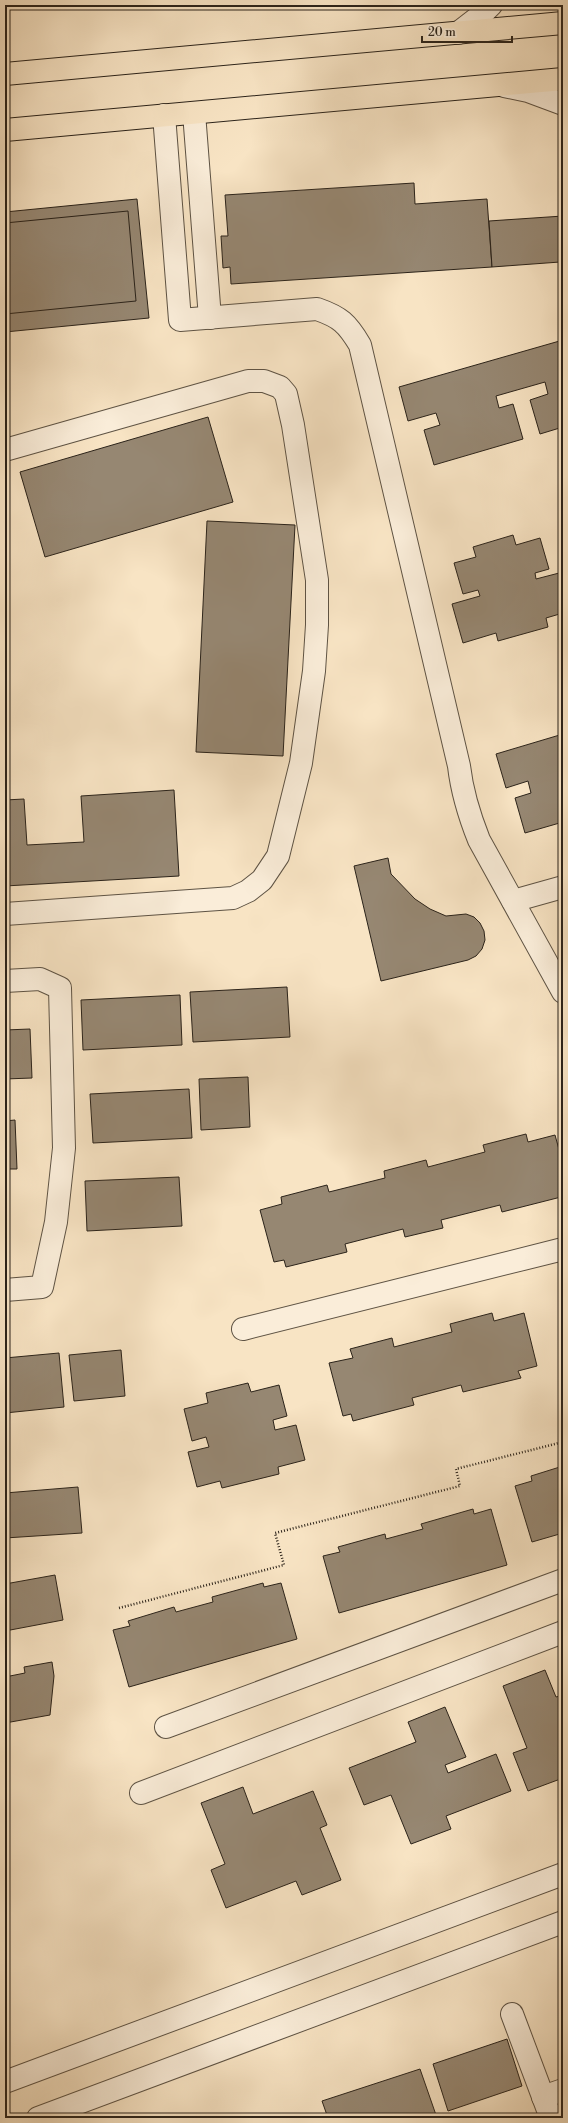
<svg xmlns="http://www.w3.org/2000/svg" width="568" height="2123" font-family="'Libre Bodoni',serif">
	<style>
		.building { fill: #968772; stroke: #2b231a }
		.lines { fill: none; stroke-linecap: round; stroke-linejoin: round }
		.minor-casing { stroke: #5e5344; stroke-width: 24 }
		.major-casing { stroke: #2b231a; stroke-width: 24 }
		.path { stroke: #2b231a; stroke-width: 2.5; stroke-dasharray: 1 2; stroke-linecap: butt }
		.minor { stroke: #faedd9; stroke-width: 22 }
		.major { stroke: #f8e4c4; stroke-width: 22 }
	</style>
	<rect width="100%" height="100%" fill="#f8e4c4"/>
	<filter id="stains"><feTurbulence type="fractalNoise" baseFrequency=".005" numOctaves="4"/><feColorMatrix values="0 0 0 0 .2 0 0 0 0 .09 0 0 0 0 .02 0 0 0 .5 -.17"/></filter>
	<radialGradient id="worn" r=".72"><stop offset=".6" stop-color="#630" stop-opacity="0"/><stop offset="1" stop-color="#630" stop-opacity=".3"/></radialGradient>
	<g class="building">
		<path d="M 414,183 L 415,204 L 487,199 L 492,267 L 231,284 L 230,267 L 223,268 L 221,236 L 228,236 L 225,195 Z"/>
		<path d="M 137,199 L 149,318 L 5,332 L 5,212 Z"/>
		<path d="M 128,211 L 136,301 L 5,314 L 5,223 Z"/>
		<path d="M 563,216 L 563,274 L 560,262 L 492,267 L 489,221 Z"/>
		<path d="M 563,340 L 563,427 L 540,434 L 530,400 L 548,394 L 545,382 L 496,396 L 499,408 L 513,404 L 523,439 L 434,465 L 424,430 L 440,425 L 436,413 L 408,421 L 399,387 Z"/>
		<path d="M 208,417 L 233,502 L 45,557 L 20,472 Z"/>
		<path d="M 207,521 L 295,525 L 283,756 L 196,752 Z"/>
		<path d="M 513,535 L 516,545 L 540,538 L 549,569 L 535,573 L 536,579 L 563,572 L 563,613 L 546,618 L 548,627 L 498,641 L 496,633 L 463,643 L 452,604 L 480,596 L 478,590 L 463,594 L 454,563 L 476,557 L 473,547 Z"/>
		<path d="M 563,734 L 563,822 L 525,833 L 515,798 L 531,793 L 528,781 L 506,788 L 496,754 Z"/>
		<path d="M 174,790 L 179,876 L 5,886 L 5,800 L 24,799 L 27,845 L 84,842 L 81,796 Z"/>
		<path d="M 388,858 L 391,874 L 415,899 L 430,909 L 446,916 L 466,914 L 474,917 L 480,923 L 484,931 L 485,940 L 482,949 L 476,956 L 468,960 L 381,981 L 354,866 Z"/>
		<path d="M 287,987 L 290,1037 L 193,1042 L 190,992 Z"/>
		<path d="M 180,995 L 182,1045 L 83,1050 L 81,1000 Z"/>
		<path d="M 30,1029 L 32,1078 L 5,1079 L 5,1030 Z"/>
		<path d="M 248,1077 L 250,1127 L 201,1130 L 199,1079 Z"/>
		<path d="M 189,1089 L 192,1138 L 93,1143 L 90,1094 Z"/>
		<path d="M 15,1120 L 17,1169 L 5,1169 L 5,1121 Z"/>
		<path d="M 526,1134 L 528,1142 L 555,1135 L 563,1164 L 563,1188 L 559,1189 L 561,1197 L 502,1212 L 500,1205 L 441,1220 L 443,1228 L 405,1237 L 403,1229 L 345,1244 L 347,1252 L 286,1267 L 284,1260 L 274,1262 L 260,1210 L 282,1204 L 281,1197 L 327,1185 L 329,1192 L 385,1178 L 384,1171 L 426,1160 L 428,1167 L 485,1152 L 483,1145 Z"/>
		<path d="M 179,1177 L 182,1226 L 87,1231 L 85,1181 Z"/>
		<path d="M 492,1313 L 494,1321 L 524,1313 L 537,1366 L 518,1371 L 521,1378 L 463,1392 L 461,1385 L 412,1398 L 414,1405 L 353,1421 L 351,1414 L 343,1416 L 329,1363 L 353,1358 L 350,1349 L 392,1338 L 394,1347 L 452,1332 L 450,1324 Z"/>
		<path d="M 121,1350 L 125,1396 L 74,1401 L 69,1355 Z"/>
		<path d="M 59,1353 L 64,1407 L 5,1413 L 5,1358 Z"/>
		<path d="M 248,1383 L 251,1392 L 279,1385 L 287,1416 L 273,1420 L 275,1430 L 296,1425 L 305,1460 L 278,1467 L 279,1474 L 222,1488 L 220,1481 L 197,1487 L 188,1452 L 209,1447 L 206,1437 L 192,1441 L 184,1409 L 208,1403 L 206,1393 Z"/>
		<path d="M 563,1466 L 563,1533 L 532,1542 L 515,1486 L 532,1481 L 531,1476 Z"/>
		<path d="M 78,1487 L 82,1533 L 5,1538 L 5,1493 Z"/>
		<path d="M 473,1509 L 474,1514 L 491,1509 L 507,1565 L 339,1613 L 323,1556 L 340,1552 L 338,1547 L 385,1534 L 386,1539 L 423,1529 L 421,1524 Z"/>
		<path d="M 55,1575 L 63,1620 L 5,1631 L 5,1584 Z"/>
		<path d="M 263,1583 L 264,1587 L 281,1583 L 297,1639 L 129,1687 L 113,1630 L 130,1626 L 128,1621 L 174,1607 L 176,1612 L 213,1602 L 212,1597 Z"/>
		<path d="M 52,1662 L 54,1676 L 50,1715 L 5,1723 L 5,1677 L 25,1673 L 24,1667 Z"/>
		<path d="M 545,1670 L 556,1697 L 563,1695 L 563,1778 L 528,1791 L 513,1753 L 527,1748 L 503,1686 Z"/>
		<path d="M 445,1707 L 466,1757 L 445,1765 L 448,1773 L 496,1754 L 511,1791 L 446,1816 L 451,1829 L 411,1844 L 391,1795 L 364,1805 L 349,1768 L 416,1742 L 408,1722 Z"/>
		<path d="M 243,1787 L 253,1814 L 313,1791 L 327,1825 L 320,1828 L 341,1880 L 302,1895 L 296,1881 L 226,1908 L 211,1870 L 225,1864 L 201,1803 Z"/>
		<path d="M 507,2039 L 522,2086 L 448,2111 L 433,2064 Z"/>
		<path d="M 420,2069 L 436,2115 L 426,2118 L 328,2118 L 322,2101 Z"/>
	</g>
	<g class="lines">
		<g class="minor-casing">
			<g id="minor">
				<path d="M 458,33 L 480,16 L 491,5"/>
				<path d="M 504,86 L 528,91 L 563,104"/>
				<path d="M 194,113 L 210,318"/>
				<path d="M 164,115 L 180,320 L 317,309 C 340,317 347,323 360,345 L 459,766 C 462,792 469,815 479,840 L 563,992"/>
				<path d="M 5,450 L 248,381 L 264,381 L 280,387 L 286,394 L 293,425 L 317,580 L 317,625 L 314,671 L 301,763 L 278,856 L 262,880 L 248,891 L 233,898 L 5,914"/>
				<path d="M 513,901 L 563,887"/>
				<path d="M 5,981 L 40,979 L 60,988 L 64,1148 L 56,1222 L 42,1287 L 5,1290"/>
				<path d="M 243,1329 L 563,1249"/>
				<path d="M 166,1727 L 563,1580"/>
				<path d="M 141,1793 L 563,1632"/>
				<path d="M 512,2014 L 551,2118"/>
				<path d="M 5,2082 L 563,1874"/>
				<path d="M 543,2097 L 563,2090"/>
				<path d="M 38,2118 L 563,1922"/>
			</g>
		</g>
		<g class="major-casing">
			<g id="major">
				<path d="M 5,74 L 563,23"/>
				<path d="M 5,130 L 563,79"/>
			</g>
		</g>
		<path class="path" d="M 119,1608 L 284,1565 L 275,1533 L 460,1486 L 456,1469 L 563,1442"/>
		<use href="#minor" class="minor"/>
		<use href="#major" class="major"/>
	</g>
	<rect width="568" height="2123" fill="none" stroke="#f8e4c4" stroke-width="20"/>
	<rect x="6" y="6" width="556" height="2111" fill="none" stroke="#2b231a" stroke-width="2"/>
	<rect x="10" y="10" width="548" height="2103" fill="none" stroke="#2b231a"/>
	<path d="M422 36v6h90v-6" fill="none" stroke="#2b231a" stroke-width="2"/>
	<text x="428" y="36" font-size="12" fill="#2b231a" stroke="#faedd9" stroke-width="3" paint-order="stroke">20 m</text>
	<rect width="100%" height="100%" filter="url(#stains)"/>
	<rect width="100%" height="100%" fill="url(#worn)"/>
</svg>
